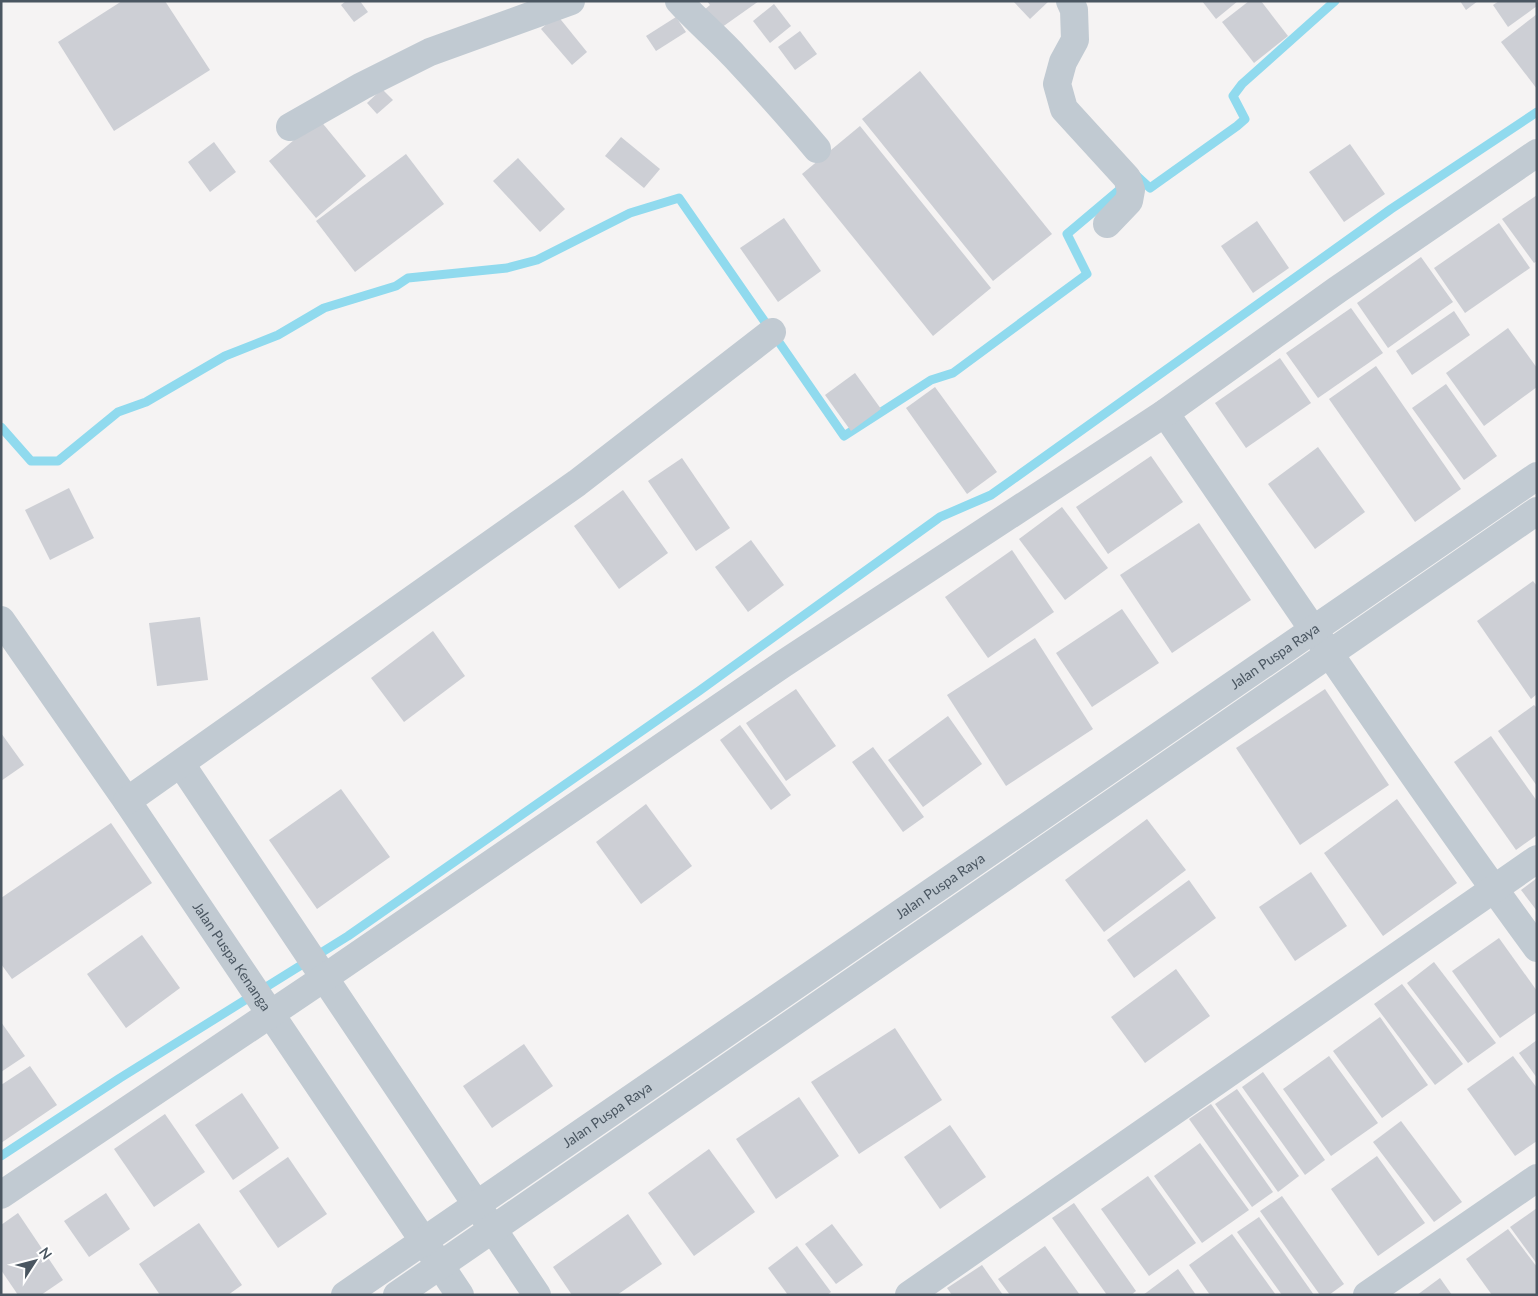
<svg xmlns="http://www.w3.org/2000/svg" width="1538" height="1296" font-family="Lato,sans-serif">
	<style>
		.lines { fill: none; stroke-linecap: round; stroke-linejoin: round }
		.stream { stroke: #90daee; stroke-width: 9 }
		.building { fill: #cdcfd5 }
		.minor { stroke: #c1cad2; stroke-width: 28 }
		.labels { text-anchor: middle; stroke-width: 4.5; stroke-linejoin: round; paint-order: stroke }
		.street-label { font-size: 14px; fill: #4a5661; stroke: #fff }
	</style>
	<rect width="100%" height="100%" fill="#f5f3f3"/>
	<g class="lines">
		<g class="stream">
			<path d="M 1134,178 L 1137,176 L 1150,188 L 1237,126 L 1245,119 L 1233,96 L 1242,84 L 1335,1"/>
			<path d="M 1,427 L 31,461 L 58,461 L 118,412 L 146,402 L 225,356 L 278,335 L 324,308 L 396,286 L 408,278 L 507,268 L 537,260 L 630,213 L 679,198 L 844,436 L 931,380 L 953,373 L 1087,274 L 1067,234 L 1124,186"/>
			<path d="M 1,1156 L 120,1078 L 348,936 L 699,691 L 940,517 L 991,495 L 1391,209 L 1537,112"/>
		</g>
	</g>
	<g class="building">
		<path d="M 122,1 L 165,1 L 210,70 L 114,131 L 58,42 Z"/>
		<path d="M 346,1 L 360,1 L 368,12 L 354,22 L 341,5 Z"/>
		<path d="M 707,1 L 759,1 L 718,30 L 704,10 L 710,5 Z"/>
		<path d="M 1013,1 L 1049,1 L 1030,19 Z"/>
		<path d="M 1202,1 L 1238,1 L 1216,19 Z"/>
		<path d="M 1249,1 L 1261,1 L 1288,36 L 1254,63 L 1222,22 Z"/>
		<path d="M 1460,1 L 1478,1 L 1466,10 Z"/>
		<path d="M 1499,1 L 1537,1 L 1537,6 L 1508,27 L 1493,5 Z"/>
		<path d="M 774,4 L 791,26 L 770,43 L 753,21 Z"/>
		<path d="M 1537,14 L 1537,89 L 1501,42 Z"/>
		<path d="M 557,15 L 587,52 L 572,65 L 541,29 Z"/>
		<path d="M 676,17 L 686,32 L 656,51 L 646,36 Z"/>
		<path d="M 800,31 L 817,54 L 795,70 L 778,47 Z"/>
		<path d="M 920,71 L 1052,234 L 993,281 L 862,119 Z"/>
		<path d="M 382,89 L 393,100 L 377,114 L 367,103 Z"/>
		<path d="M 319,119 L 366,176 L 316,218 L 269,161 Z"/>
		<path d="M 860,126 L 991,288 L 933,336 L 802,174 Z"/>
		<path d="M 621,137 L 660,169 L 644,188 L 605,156 Z"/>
		<path d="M 214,142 L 236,172 L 210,192 L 188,162 Z"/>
		<path d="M 1350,144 L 1385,194 L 1344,222 L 1309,172 Z"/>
		<path d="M 406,154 L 444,204 L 355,272 L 316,221 Z"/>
		<path d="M 518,158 L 565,209 L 540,232 L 493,181 Z"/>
		<path d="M 1537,195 L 1537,261 L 1534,263 L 1502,219 Z"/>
		<path d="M 784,218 L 821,271 L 778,302 L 740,248 Z"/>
		<path d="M 1257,221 L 1289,268 L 1253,293 L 1221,246 Z"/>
		<path d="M 1499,223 L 1530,268 L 1465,313 L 1434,268 Z"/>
		<path d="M 1421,257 L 1453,302 L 1388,348 L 1357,303 Z"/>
		<path d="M 1351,308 L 1383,353 L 1318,398 L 1286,353 Z"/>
		<path d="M 1454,311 L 1470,335 L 1412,375 L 1396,351 Z"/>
		<path d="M 1508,328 L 1537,368 L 1537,387 L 1484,426 L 1446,373 Z"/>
		<path d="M 1280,358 L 1311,403 L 1246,448 L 1215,403 Z"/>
		<path d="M 1376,366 L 1461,489 L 1415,522 L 1329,399 Z"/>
		<path d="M 855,373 L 881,409 L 851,431 L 825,395 Z"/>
		<path d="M 1446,384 L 1497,456 L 1464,480 L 1412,408 Z"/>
		<path d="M 935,387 L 997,472 L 967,494 L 906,408 Z"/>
		<path d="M 1318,447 L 1365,512 L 1315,549 L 1268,484 Z"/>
		<path d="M 1151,456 L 1183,502 L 1108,554 L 1076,507 Z"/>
		<path d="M 682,458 L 730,528 L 696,551 L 648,481 Z"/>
		<path d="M 69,488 L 94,538 L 50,560 L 25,510 Z"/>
		<path d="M 623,490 L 668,553 L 619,589 L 574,526 Z"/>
		<path d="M 1062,507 L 1108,568 L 1065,600 L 1019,539 Z"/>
		<path d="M 1199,523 L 1251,600 L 1172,653 L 1120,575 Z"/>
		<path d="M 751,540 L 784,585 L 748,612 L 715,567 Z"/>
		<path d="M 1012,550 L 1054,612 L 988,658 L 945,597 Z"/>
		<path d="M 1533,581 L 1537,586 L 1537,694 L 1531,699 L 1477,621 Z"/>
		<path d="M 1122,609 L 1159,663 L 1092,707 L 1056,653 Z"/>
		<path d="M 200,617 L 208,680 L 157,686 L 149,623 Z"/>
		<path d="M 433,631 L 465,676 L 404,722 L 371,678 Z"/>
		<path d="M 1035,638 L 1093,729 L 1006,786 L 947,695 Z"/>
		<path d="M 796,689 L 836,746 L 786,781 L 746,723 Z"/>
		<path d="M 1325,689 L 1389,785 L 1300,845 L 1236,748 Z"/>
		<path d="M 1534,705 L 1537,708 L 1537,786 L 1498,731 Z"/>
		<path d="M 948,716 L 982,764 L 923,807 L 888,760 Z"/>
		<path d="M 740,725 L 791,795 L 771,810 L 720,740 Z"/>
		<path d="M 1,733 L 24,765 L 1,781 Z"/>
		<path d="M 1491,736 L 1537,801 L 1537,835 L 1516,850 L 1454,762 Z"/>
		<path d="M 873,747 L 924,817 L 903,832 L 852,762 Z"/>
		<path d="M 341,789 L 390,857 L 317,909 L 269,840 Z"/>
		<path d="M 1397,799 L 1457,883 L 1383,936 L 1324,853 Z"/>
		<path d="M 646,804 L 692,866 L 641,904 L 596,842 Z"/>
		<path d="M 1147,819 L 1186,870 L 1104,932 L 1065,880 Z"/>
		<path d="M 111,823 L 152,883 L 12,979 L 1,964 L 1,898 Z"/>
		<path d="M 1311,872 L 1347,926 L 1295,961 L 1259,907 Z"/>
		<path d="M 1537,878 L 1537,911 L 1521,890 Z"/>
		<path d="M 1189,880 L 1216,918 L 1134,978 L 1107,940 Z"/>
		<path d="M 142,935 L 180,988 L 126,1028 L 87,974 Z"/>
		<path d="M 1499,938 L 1537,991 L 1537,1012 L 1500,1038 L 1452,971 Z"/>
		<path d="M 1434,962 L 1496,1043 L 1468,1063 L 1407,983 Z"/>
		<path d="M 1176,969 L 1210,1016 L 1145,1063 L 1111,1017 Z"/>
		<path d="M 1402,984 L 1463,1064 L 1435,1085 L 1374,1004 Z"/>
		<path d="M 1380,1017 L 1428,1085 L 1382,1118 L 1333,1051 Z"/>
		<path d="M 1,1022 L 25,1056 L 1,1072 Z"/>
		<path d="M 895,1028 L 942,1100 L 859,1154 L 811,1082 Z"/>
		<path d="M 1537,1040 L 1537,1078 L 1519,1053 Z"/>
		<path d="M 524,1044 L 553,1086 L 492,1128 L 463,1086 Z"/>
		<path d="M 1329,1056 L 1378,1123 L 1331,1156 L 1283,1089 Z"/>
		<path d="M 1513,1056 L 1537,1088 L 1537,1141 L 1515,1156 L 1467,1089 Z"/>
		<path d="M 30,1066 L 57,1105 L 1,1143 L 1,1085 Z"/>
		<path d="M 1263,1072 L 1325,1160 L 1305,1175 L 1242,1087 Z"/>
		<path d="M 1237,1089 L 1299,1176 L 1278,1192 L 1215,1104 Z"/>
		<path d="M 242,1093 L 279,1148 L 233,1180 L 195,1125 Z"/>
		<path d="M 799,1097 L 839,1156 L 776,1199 L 736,1139 Z"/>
		<path d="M 1211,1104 L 1273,1192 L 1252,1207 L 1189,1119 Z"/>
		<path d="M 165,1114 L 205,1172 L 154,1207 L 114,1149 Z"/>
		<path d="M 1401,1121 L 1462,1202 L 1434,1222 L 1373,1142 Z"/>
		<path d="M 950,1125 L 986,1177 L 940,1209 L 904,1157 Z"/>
		<path d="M 1200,1143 L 1249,1210 L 1202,1243 L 1154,1176 Z"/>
		<path d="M 709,1149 L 755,1212 L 694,1256 L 648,1193 Z"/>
		<path d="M 1377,1156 L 1425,1223 L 1378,1256 L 1331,1189 Z"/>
		<path d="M 288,1157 L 327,1214 L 278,1248 L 239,1191 Z"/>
		<path d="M 1148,1176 L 1196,1243 L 1149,1276 L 1101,1209 Z"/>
		<path d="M 106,1193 L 130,1229 L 89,1257 L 64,1221 Z"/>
		<path d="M 1282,1196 L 1344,1284 L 1329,1295 L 1320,1295 L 1260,1211 Z"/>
		<path d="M 1074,1203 L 1136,1291 L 1131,1295 L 1107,1295 L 1052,1218 Z"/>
		<path d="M 1537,1208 L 1537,1264 L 1510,1227 Z"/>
		<path d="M 18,1213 L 63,1280 L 41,1295 L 18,1295 L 1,1270 L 1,1225 Z"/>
		<path d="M 628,1214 L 662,1264 L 617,1295 L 572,1295 L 553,1267 Z"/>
		<path d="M 1259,1217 L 1314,1295 L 1282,1295 L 1237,1232 Z"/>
		<path d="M 199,1223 L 242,1285 L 228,1295 L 160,1295 L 139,1264 Z"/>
		<path d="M 832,1224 L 863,1265 L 836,1284 L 805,1244 Z"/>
		<path d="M 1508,1229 L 1537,1267 L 1537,1295 L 1492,1295 L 1466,1259 Z"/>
		<path d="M 1232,1234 L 1276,1295 L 1210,1295 L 1189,1265 Z"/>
		<path d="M 797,1246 L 831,1292 L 827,1295 L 788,1295 L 768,1268 Z"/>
		<path d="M 1045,1246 L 1080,1295 L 1010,1295 L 998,1279 Z"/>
		<path d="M 982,1265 L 1003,1295 L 952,1295 L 947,1288 Z"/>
		<path d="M 1178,1269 L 1196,1295 L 1143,1295 Z"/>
		<path d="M 1440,1278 L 1452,1295 L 1417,1295 Z"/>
	</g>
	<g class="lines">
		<g class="minor">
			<path d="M 679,1 C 697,21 718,38 736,58 C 764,88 791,118 817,149"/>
			<path d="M 1070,1 L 1074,10 L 1075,40 L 1063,62 L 1057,84 L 1064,109 L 1127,178 L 1131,190 L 1129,201 L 1107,224"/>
			<path d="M 290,127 L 362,86 L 430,52 L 571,1"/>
			<path d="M 1165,413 C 1288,592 1408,772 1537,948"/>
			<path id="s1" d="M 1,620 L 127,801 L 460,1295"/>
			<path d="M 181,764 L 537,1295"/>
			<path d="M 127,801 L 577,483 L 772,332"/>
			<path d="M 1,1195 L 324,978 L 783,664 L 1165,413 L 1337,290 L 1537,153"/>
			<path id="s2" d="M 345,1295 L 1537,476"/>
			<path d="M 397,1295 L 1537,511"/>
			<path d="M 909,1295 L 1537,859"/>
			<path d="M 1367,1295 L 1537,1178"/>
		</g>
	</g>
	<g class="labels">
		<g class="street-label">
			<text dy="5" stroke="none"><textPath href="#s2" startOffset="1128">Jalan Puspa Raya</textPath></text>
			<text dy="5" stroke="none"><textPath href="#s2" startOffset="722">Jalan Puspa Raya</textPath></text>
			<text dy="5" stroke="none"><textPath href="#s1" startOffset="408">Jalan Puspa Kenanga</textPath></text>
			<text dy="5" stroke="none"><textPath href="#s2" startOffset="318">Jalan Puspa Raya</textPath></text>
		</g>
	</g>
	<rect width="1538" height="1296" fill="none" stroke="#4a5661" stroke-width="5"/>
	<g transform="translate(35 1261) rotate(54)" stroke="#ffffff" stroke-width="4" paint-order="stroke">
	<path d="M0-4L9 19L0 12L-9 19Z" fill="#4a5661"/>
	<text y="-8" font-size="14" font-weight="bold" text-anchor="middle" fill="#4a5661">N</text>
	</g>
</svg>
